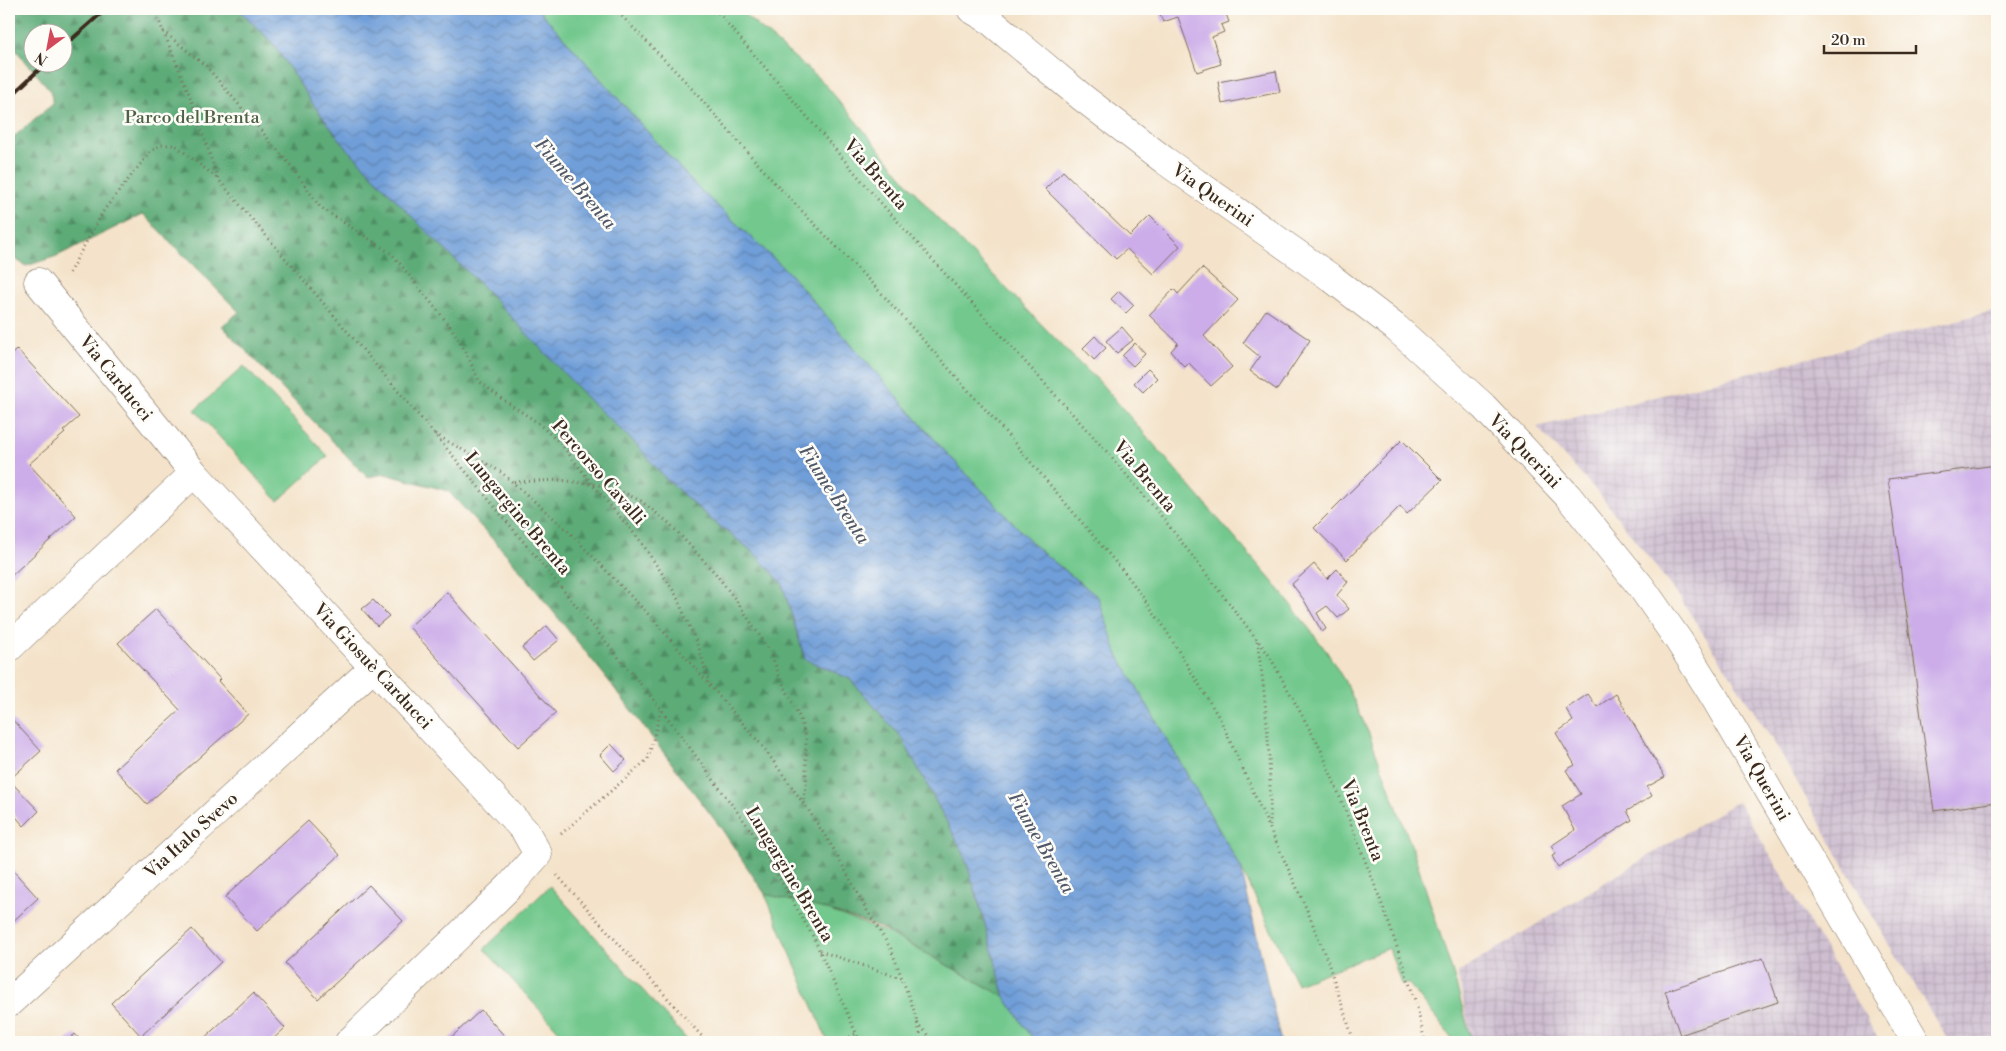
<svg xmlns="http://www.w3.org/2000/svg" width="2006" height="1051" font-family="'Libre Bodoni',serif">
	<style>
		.industrial { fill: url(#industrial-grid) }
		.grass { fill: #72c88d; stroke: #567956 }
		.forest { fill: url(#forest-firs); stroke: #4c6b4b; fill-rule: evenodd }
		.water { fill: url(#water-waves); stroke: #56647b }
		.building { fill: #ccade9 }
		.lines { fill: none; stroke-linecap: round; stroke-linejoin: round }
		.minor-casing { stroke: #7c6b5a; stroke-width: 29 }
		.path { stroke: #7c6b5a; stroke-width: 3; stroke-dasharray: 1 4; stroke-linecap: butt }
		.minor { stroke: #fff; stroke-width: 28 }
		.rail { stroke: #3b2a1e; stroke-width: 4 }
		.labels { text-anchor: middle; stroke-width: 5; stroke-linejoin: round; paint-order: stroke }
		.park-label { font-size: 18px; fill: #4e6145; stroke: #fdfcf7 }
		.street-label { font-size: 18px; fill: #3b2a1e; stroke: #fdfcf7 }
		.water-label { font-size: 19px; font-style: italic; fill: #505868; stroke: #fdfcf7 }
	</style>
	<defs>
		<pattern id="industrial-grid" width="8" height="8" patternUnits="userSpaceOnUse" patternTransform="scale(1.25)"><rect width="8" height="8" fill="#cebed0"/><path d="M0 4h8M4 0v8" fill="none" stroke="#b2a3b2"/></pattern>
		<pattern id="forest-firs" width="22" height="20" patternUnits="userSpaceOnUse" patternTransform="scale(1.25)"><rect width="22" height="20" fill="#5dac78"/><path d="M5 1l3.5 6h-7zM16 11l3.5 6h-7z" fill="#4e8c62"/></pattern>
		<pattern id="water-waves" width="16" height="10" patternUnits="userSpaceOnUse" patternTransform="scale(1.25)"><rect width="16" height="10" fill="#709ed8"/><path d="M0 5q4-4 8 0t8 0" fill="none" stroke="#5d81af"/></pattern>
	</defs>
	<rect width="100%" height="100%" fill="#fdfcf7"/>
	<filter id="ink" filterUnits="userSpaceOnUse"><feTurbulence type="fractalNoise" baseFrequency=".02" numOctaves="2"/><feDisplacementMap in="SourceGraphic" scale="10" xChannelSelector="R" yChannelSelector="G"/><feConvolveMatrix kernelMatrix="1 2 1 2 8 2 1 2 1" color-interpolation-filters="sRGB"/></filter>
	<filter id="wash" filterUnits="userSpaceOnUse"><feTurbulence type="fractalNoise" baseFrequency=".0096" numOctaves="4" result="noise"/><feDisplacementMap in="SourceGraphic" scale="20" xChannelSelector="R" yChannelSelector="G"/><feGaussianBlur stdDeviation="1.12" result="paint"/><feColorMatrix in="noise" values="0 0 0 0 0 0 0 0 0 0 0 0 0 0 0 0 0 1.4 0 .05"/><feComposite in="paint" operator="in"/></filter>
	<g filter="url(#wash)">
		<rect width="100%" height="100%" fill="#f4e3ca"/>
		<g class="industrial">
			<path d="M 1997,310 L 1997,1042 L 1949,1042 L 1873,917 L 1779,750 L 1680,598 L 1601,496 L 1537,427 Z"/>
			<path d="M 1738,801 L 1880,1042 L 1472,1042 L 1457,973 Z"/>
		</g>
		<g class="grass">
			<path d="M 538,9 L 738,9 L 824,83 L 930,210 L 1082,366 L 1098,380 L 1278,588 L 1327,652 L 1347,685 L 1369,734 L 1413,850 L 1454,977 L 1472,1042 L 1455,1042 L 1409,984 L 1401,984 L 1389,948 L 1297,984 L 1241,868 L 1117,653 L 1098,597 L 1038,549 L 941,447 L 787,271 L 695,185 Z"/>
			<path d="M 244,366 L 328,456 L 278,501 L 195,410 Z"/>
			<path d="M 550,886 L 689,1042 L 569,1042 L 484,949 Z"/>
			<path d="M 765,894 L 825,909 L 890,934 L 1005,997 L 1035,1042 L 828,1042 Z"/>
		</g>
		<path class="forest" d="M 9,9 L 238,9 L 272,42 L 315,107 L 345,146 L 420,225 L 486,290 L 590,400 L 636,444 L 666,479 L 713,521 L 751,550 L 782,583 L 805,659 L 850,679 L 902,738 L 963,852 L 978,899 L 1005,997 L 881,928 L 825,909 L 765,894 L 721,828 L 605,676 L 509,557 L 448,491 L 385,474 L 367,477 L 222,326 L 239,312 L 143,214 L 57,256 L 26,266 L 9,255 L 9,141 L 53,103 L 50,90 L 9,42 ZM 32,32 L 62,32 L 62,62 L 32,62 Z"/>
		<path class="water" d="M 238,9 L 538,9 L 695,185 L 787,271 L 941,447 L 1038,549 L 1098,597 L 1117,653 L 1241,868 L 1281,1042 L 1035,1042 L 1005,997 L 978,899 L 963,852 L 902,738 L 850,679 L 805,659 L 782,583 L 751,550 L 713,521 L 666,479 L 636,444 L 590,401 L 486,290 L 420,225 L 345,146 L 315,107 L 272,42 Z"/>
		<g id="blocks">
			<g class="building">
				<path d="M 1158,9 L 1224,9 L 1229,22 L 1221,25 L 1224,32 L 1212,37 L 1221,64 L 1197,72 L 1178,17 L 1163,22 Z"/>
				<path d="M 1276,71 L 1280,92 L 1222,104 L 1218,82 Z"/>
				<path d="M 1063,171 L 1130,236 L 1150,216 L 1180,246 L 1153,274 L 1127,249 L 1116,259 L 1045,189 Z"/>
				<path d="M 1202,268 L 1238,300 L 1204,336 L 1232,367 L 1211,386 L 1189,363 L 1185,367 L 1180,362 L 1171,351 L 1178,343 L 1149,315 L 1174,289 L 1178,294 Z"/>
				<path d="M 1119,291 L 1134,305 L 1126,313 L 1111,299 Z"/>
				<path d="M 1266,310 L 1310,340 L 1277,390 L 1250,371 L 1260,357 L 1243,343 Z"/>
				<path d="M 1122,327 L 1133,340 L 1117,353 L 1106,341 Z"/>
				<path d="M 1095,336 L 1106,348 L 1094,360 L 1083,348 Z"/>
				<path d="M 1135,343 L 1145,354 L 1133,366 L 1122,356 Z"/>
				<path d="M 17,349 L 79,417 L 63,431 L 65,433 L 29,464 L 76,516 L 9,578 L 9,357 Z"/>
				<path d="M 1148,369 L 1157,378 L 1143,392 L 1134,383 Z"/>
				<path d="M 1402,440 L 1442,480 L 1407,514 L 1400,506 L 1347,560 L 1314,528 Z"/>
				<path d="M 1997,465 L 1997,802 L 1934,811 L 1888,479 Z"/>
				<path d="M 1314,564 L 1327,579 L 1337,569 L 1348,582 L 1337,595 L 1349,609 L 1338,618 L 1327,606 L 1317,613 L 1326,629 L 1322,632 L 1304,600 L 1292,584 Z"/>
				<path d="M 447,592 L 556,713 L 518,747 L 409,627 Z"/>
				<path d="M 373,600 L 389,616 L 377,626 L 362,609 Z"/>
				<path d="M 156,609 L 220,679 L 218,681 L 248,714 L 147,804 L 115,769 L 180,710 L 118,643 Z"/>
				<path d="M 547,626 L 559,640 L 533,661 L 522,648 Z"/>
				<path d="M 1588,694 L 1597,707 L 1616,694 L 1665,777 L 1647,787 L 1652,796 L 1627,811 L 1632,820 L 1558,867 L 1552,856 L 1556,854 L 1551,846 L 1575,830 L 1562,806 L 1581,794 L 1566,770 L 1575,765 L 1556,733 L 1573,721 L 1566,709 Z"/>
				<path d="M 9,716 L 41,751 L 9,780 Z"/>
				<path d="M 611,744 L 626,760 L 614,771 L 600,755 Z"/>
				<path d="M 9,780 L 39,811 L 24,826 L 9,809 Z"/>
				<path d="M 308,821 L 340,855 L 257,931 L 225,897 Z"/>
				<path d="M 9,866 L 38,898 L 9,925 Z"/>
				<path d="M 369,885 L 403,921 L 318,999 L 285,963 Z"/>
				<path d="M 192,929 L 221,962 L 141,1036 L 111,1003 Z"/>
				<path d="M 1763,958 L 1778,1002 L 1680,1035 L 1665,991 Z"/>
				<path d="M 253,993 L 285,1028 L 270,1042 L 200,1042 Z"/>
				<path d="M 481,1010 L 510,1042 L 446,1042 Z"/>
				<path d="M 75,1034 L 82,1042 L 65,1042 Z"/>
			</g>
		</g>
	</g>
	<g filter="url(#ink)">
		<use href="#blocks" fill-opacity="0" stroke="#7c6b5a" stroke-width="1"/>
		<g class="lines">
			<g class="minor-casing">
				<g id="minor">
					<path d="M 971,9 L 988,19 L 1083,98 L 1164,160 L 1330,277 L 1395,327 L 1483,406 L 1567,495 L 1642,588 L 1679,641 L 1713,695 L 1916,1042"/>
					<path d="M 38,282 L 194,473 L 525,831 L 538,854 L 510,886 L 349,1042"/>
					<path d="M 9,648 L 194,473"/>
					<path d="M 9,1003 L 374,667"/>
				</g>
			</g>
			<g class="path">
				<path d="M 154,9 L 190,96 L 218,179 L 453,456 L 661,709 L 753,833 L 814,938 L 860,1042"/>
				<path d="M 615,9 L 685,81 L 774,182 L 883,295 L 1000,426 L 1129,578 L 1162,624 L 1220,719 L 1245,774 L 1307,910 L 1328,962 L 1354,1042"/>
				<path d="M 715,9 L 880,202 L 1107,452 L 1159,513 L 1269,655 L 1321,750 L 1354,832 L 1385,912 L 1416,1003 L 1425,1042"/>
				<path d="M 163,31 L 206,66 L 292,167 L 320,207 L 392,254 L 450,326 L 466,352 L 479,381 L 502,399 L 537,422 L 562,445 L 593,485 L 639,539 L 675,593 L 700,651 L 709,683"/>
				<path d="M 69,273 L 104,210 L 150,152 L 160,145 L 175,145 L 217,178"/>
				<path d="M 435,434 L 501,472 L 568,531 L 651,617 L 763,747 L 807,808 L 833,848 L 868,912 L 891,949 L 915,1013 L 922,1042"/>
				<path d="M 514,482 L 560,480 L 612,487 L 641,501 L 669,523 L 716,574 L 738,603 L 771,653 L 779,675 L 799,716 L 806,737 L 806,787 L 803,802"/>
				<path d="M 1257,641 C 1267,702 1271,764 1270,826"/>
				<path d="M 561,834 L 648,759 L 661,710"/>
				<path d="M 557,875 L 707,1042"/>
				<path d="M 820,951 L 901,978"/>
				<path d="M 917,1023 L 935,1042"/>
				<path d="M 841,1042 L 857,1033"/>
			</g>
			<use href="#minor" class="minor"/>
			<g class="rail">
				<path d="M 62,48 L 106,9"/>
				<path d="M 9,98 L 47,62"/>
			</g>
		</g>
	</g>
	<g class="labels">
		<g class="park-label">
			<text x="192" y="123">Parco del Brenta</text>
		</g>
		<g class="street-label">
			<text transform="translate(876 174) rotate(49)" y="6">Via Brenta</text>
			<text transform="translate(1213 195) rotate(35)" y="6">Via Querini</text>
			<text transform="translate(116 378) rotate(51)" y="6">Via Carducci</text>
			<text transform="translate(1525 451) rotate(46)" y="6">Via Querini</text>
			<text transform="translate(599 472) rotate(49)" y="6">Percorso Cavalli</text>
			<text transform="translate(1145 476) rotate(50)" y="6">Via Brenta</text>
			<text transform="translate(518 513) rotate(50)" y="6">Lungargine Brenta</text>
			<text transform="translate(373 666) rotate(47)" y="6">Via Giosuè Carducci</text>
			<text transform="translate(1762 778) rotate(60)" y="6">Via Querini</text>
			<text transform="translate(1363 820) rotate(68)" y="6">Via Brenta</text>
			<text transform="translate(191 835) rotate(-42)" y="6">Via Italo Svevo</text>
			<text transform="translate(790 874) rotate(59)" y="6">Lungargine Brenta</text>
		</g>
		<g class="water-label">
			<text transform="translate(576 183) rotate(49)" y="7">Fiume Brenta</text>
			<text transform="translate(835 494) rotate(57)" y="7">Fiume Brenta</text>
			<text transform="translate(1042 842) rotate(60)" y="7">Fiume Brenta</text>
		</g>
	</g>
	<rect width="2006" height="1051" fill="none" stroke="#fdfcf7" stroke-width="30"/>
	<g transform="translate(48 48) rotate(212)"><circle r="24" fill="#fdfcf7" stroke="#afa8a0"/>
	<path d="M0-4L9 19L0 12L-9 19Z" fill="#d1495b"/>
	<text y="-8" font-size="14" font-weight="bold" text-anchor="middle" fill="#3b2a1e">N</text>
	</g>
	<path d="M1824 45v8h92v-8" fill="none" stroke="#3b2a1e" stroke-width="2.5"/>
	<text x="1831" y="45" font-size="15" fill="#3b2a1e" stroke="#fdfcf7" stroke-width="4" paint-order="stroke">20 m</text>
</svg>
